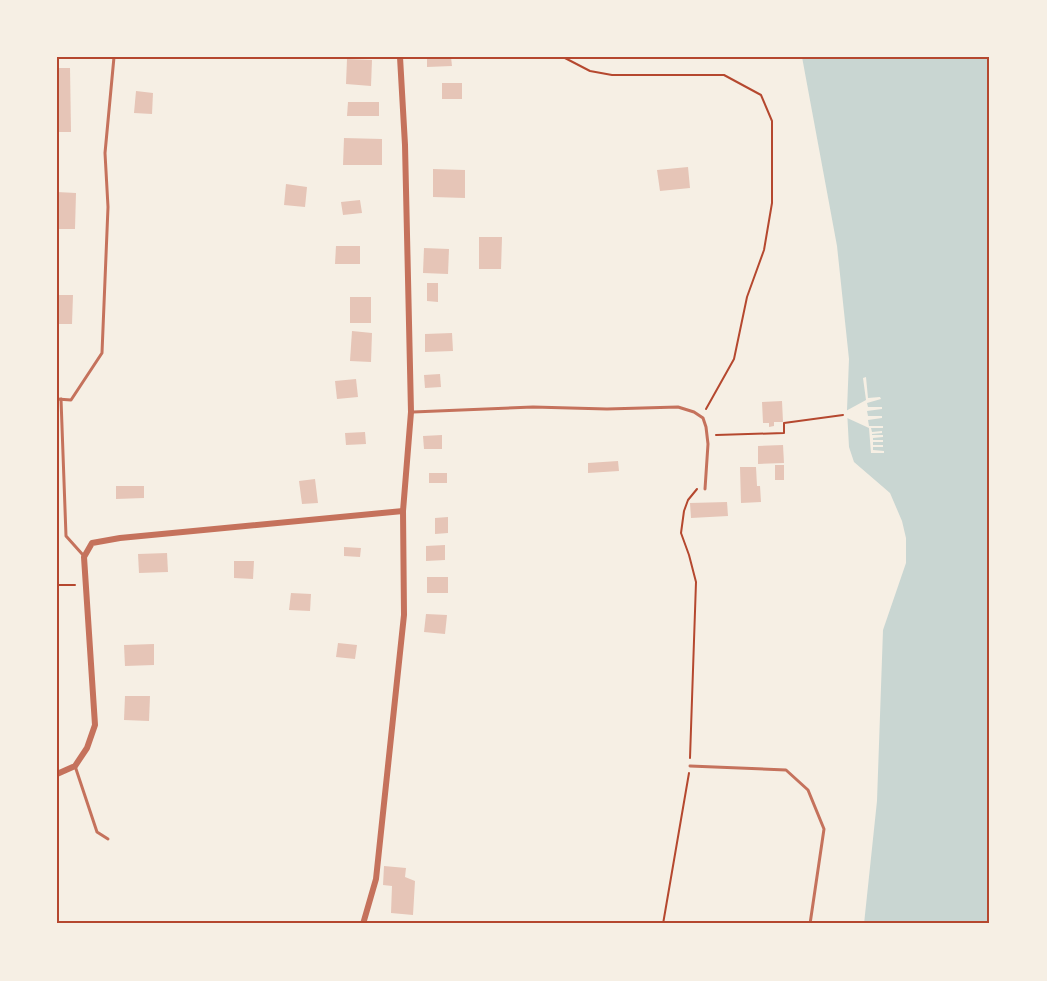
<svg xmlns="http://www.w3.org/2000/svg" width="1047" height="981" font-family="'Roboto Condensed',sans-serif">
	<style>
		.water { fill: #c9d6d2 }
		.pier { fill: #f6efe4 }
		.building { fill: #e6c5b7 }
		.lines { fill: none; stroke-linecap: round; stroke-linejoin: round }
		.path { stroke: #b5482f; stroke-width: 2 }
		.service { stroke: #c5725c; stroke-width: 3 }
		.minor { stroke: #c5725c; stroke-width: 6 }
		.neatline { fill: none; stroke: #b5482f; stroke-width: 2 }
	</style>
	<rect width="100%" height="100%" fill="#f6efe4"/>
	<path class="water" d="M 802,57 L 990,57 L 990,924 L 864,924 L 877,801 L 883,630 L 906,563 L 906,538 L 902,521 L 890,493 L 854,462 L 849,447 L 847,410 L 849,359 L 837,246 Z"/>
	<path class="pier" d="M 866,377 L 868,398 L 880,397 L 881,399 L 867,403 L 868,407 L 882,407 L 882,409 L 867,411 L 868,416 L 882,416 L 882,418 L 868,420 L 869,426 L 883,426 L 883,428 L 871,428 L 872,432 L 882,431 L 882,433 L 872,434 L 872,435 L 883,435 L 883,437 L 873,438 L 873,440 L 883,440 L 883,442 L 873,442 L 873,445 L 883,445 L 883,447 L 873,447 L 873,450 L 884,451 L 884,453 L 871,453 L 869,428 L 845,417 L 844,412 L 866,400 L 863,378 Z"/>
	<g class="building">
		<path d="M 427,57 L 451,57 L 452,66 L 427,67 Z"/>
		<path d="M 347,59 L 372,60 L 371,86 L 346,84 Z"/>
		<path d="M 57,68 L 70,68 L 71,132 L 57,132 Z"/>
		<rect x="442" y="83" width="20" height="16"/>
		<path d="M 136,91 L 153,93 L 152,114 L 134,113 Z"/>
		<path d="M 348,102 L 379,102 L 379,116 L 347,116 Z"/>
		<path d="M 344,138 L 382,139 L 382,165 L 343,165 Z"/>
		<path d="M 688,167 L 690,188 L 660,191 L 657,170 Z"/>
		<path d="M 433,169 L 465,170 L 465,198 L 433,197 Z"/>
		<path d="M 286,184 L 307,187 L 305,207 L 284,205 Z"/>
		<path d="M 57,192 L 76,193 L 75,229 L 57,229 Z"/>
		<path d="M 360,200 L 362,213 L 343,215 L 341,202 Z"/>
		<path d="M 479,237 L 502,237 L 501,269 L 479,269 Z"/>
		<path d="M 336,246 L 360,246 L 360,264 L 335,264 Z"/>
		<path d="M 424,248 L 449,249 L 448,274 L 423,273 Z"/>
		<path d="M 427,283 L 438,283 L 438,302 L 427,301 Z"/>
		<path d="M 57,295 L 73,295 L 72,324 L 57,324 Z"/>
		<rect x="350" y="297" width="21" height="26"/>
		<path d="M 352,331 L 372,333 L 371,362 L 350,361 Z"/>
		<path d="M 452,333 L 453,351 L 425,352 L 425,334 Z"/>
		<path d="M 440,374 L 441,387 L 425,388 L 424,375 Z"/>
		<path d="M 356,379 L 358,397 L 337,399 L 335,381 Z"/>
		<path d="M 782,401 L 783,422 L 774,422 L 774,426 L 769,427 L 769,423 L 763,423 L 762,402 Z"/>
		<path d="M 365,432 L 366,444 L 346,445 L 345,433 Z"/>
		<path d="M 442,435 L 442,449 L 424,449 L 423,436 Z"/>
		<path d="M 783,445 L 784,463 L 758,464 L 758,446 Z"/>
		<path d="M 618,461 L 619,471 L 588,473 L 588,463 Z"/>
		<rect x="775" y="465" width="9" height="15"/>
		<path d="M 740,467 L 756,467 L 757,486 L 760,486 L 761,502 L 741,503 Z"/>
		<rect x="429" y="473" width="18" height="10"/>
		<path d="M 315,479 L 318,503 L 302,504 L 299,481 Z"/>
		<path d="M 116,486 L 144,486 L 144,498 L 116,499 Z"/>
		<path d="M 727,502 L 728,516 L 691,518 L 690,503 Z"/>
		<path d="M 448,517 L 448,533 L 435,534 L 435,518 Z"/>
		<path d="M 445,545 L 445,560 L 426,561 L 426,546 Z"/>
		<path d="M 344,547 L 361,548 L 360,557 L 344,556 Z"/>
		<path d="M 167,553 L 168,572 L 139,573 L 138,554 Z"/>
		<path d="M 234,561 L 254,561 L 253,579 L 234,578 Z"/>
		<rect x="427" y="577" width="21" height="16"/>
		<path d="M 291,593 L 311,594 L 310,611 L 289,610 Z"/>
		<path d="M 426,614 L 447,615 L 445,634 L 424,632 Z"/>
		<path d="M 338,643 L 357,645 L 355,659 L 336,657 Z"/>
		<path d="M 154,644 L 154,665 L 125,666 L 124,645 Z"/>
		<path d="M 125,696 L 150,696 L 149,721 L 124,720 Z"/>
		<path d="M 384,866 L 406,868 L 405,877 L 415,881 L 413,915 L 391,913 L 392,886 L 383,885 Z"/>
	</g>
	<g class="lines">
		<g class="path">
			<path d="M 563,57 L 590,71 L 612,75 L 724,75 L 761,95 L 772,121 L 772,203 L 764,250 L 747,297 L 734,359 L 706,409"/>
			<path d="M 716,435 L 784,433 L 784,423 L 843,415"/>
			<path d="M 57,585 L 75,585"/>
			<path d="M 690,758 L 696,582 L 689,555 L 681,533 L 684,511 L 688,500 L 697,489"/>
			<path d="M 663,924 L 689,773"/>
		</g>
		<g class="service">
			<path d="M 57,399 L 71,400 L 102,353 L 108,207 L 105,153 L 114,57"/>
			<path d="M 61,399 L 66,536 L 83,555"/>
			<path d="M 413,412 L 533,407 L 607,409 L 678,407 L 694,412 L 703,418 L 706,427 L 708,444 L 705,489"/>
			<path d="M 75,766 L 97,832 L 108,839"/>
			<path d="M 690,766 L 786,770 L 808,790 L 824,829 L 810,924"/>
		</g>
		<g class="minor">
			<path d="M 57,774 L 75,766 L 87,748 L 95,725 L 84,557 L 92,543 L 120,538 L 403,511"/>
			<path d="M 363,924 L 376,879 L 404,615 L 403,511 L 411,412 L 405,145 L 400,57"/>
		</g>
	</g>
	<rect width="1047" height="981" fill="none" stroke="#f6efe4" stroke-width="117"/>
	<rect x="58" y="58" width="930" height="864" class="neatline"/>
</svg>
